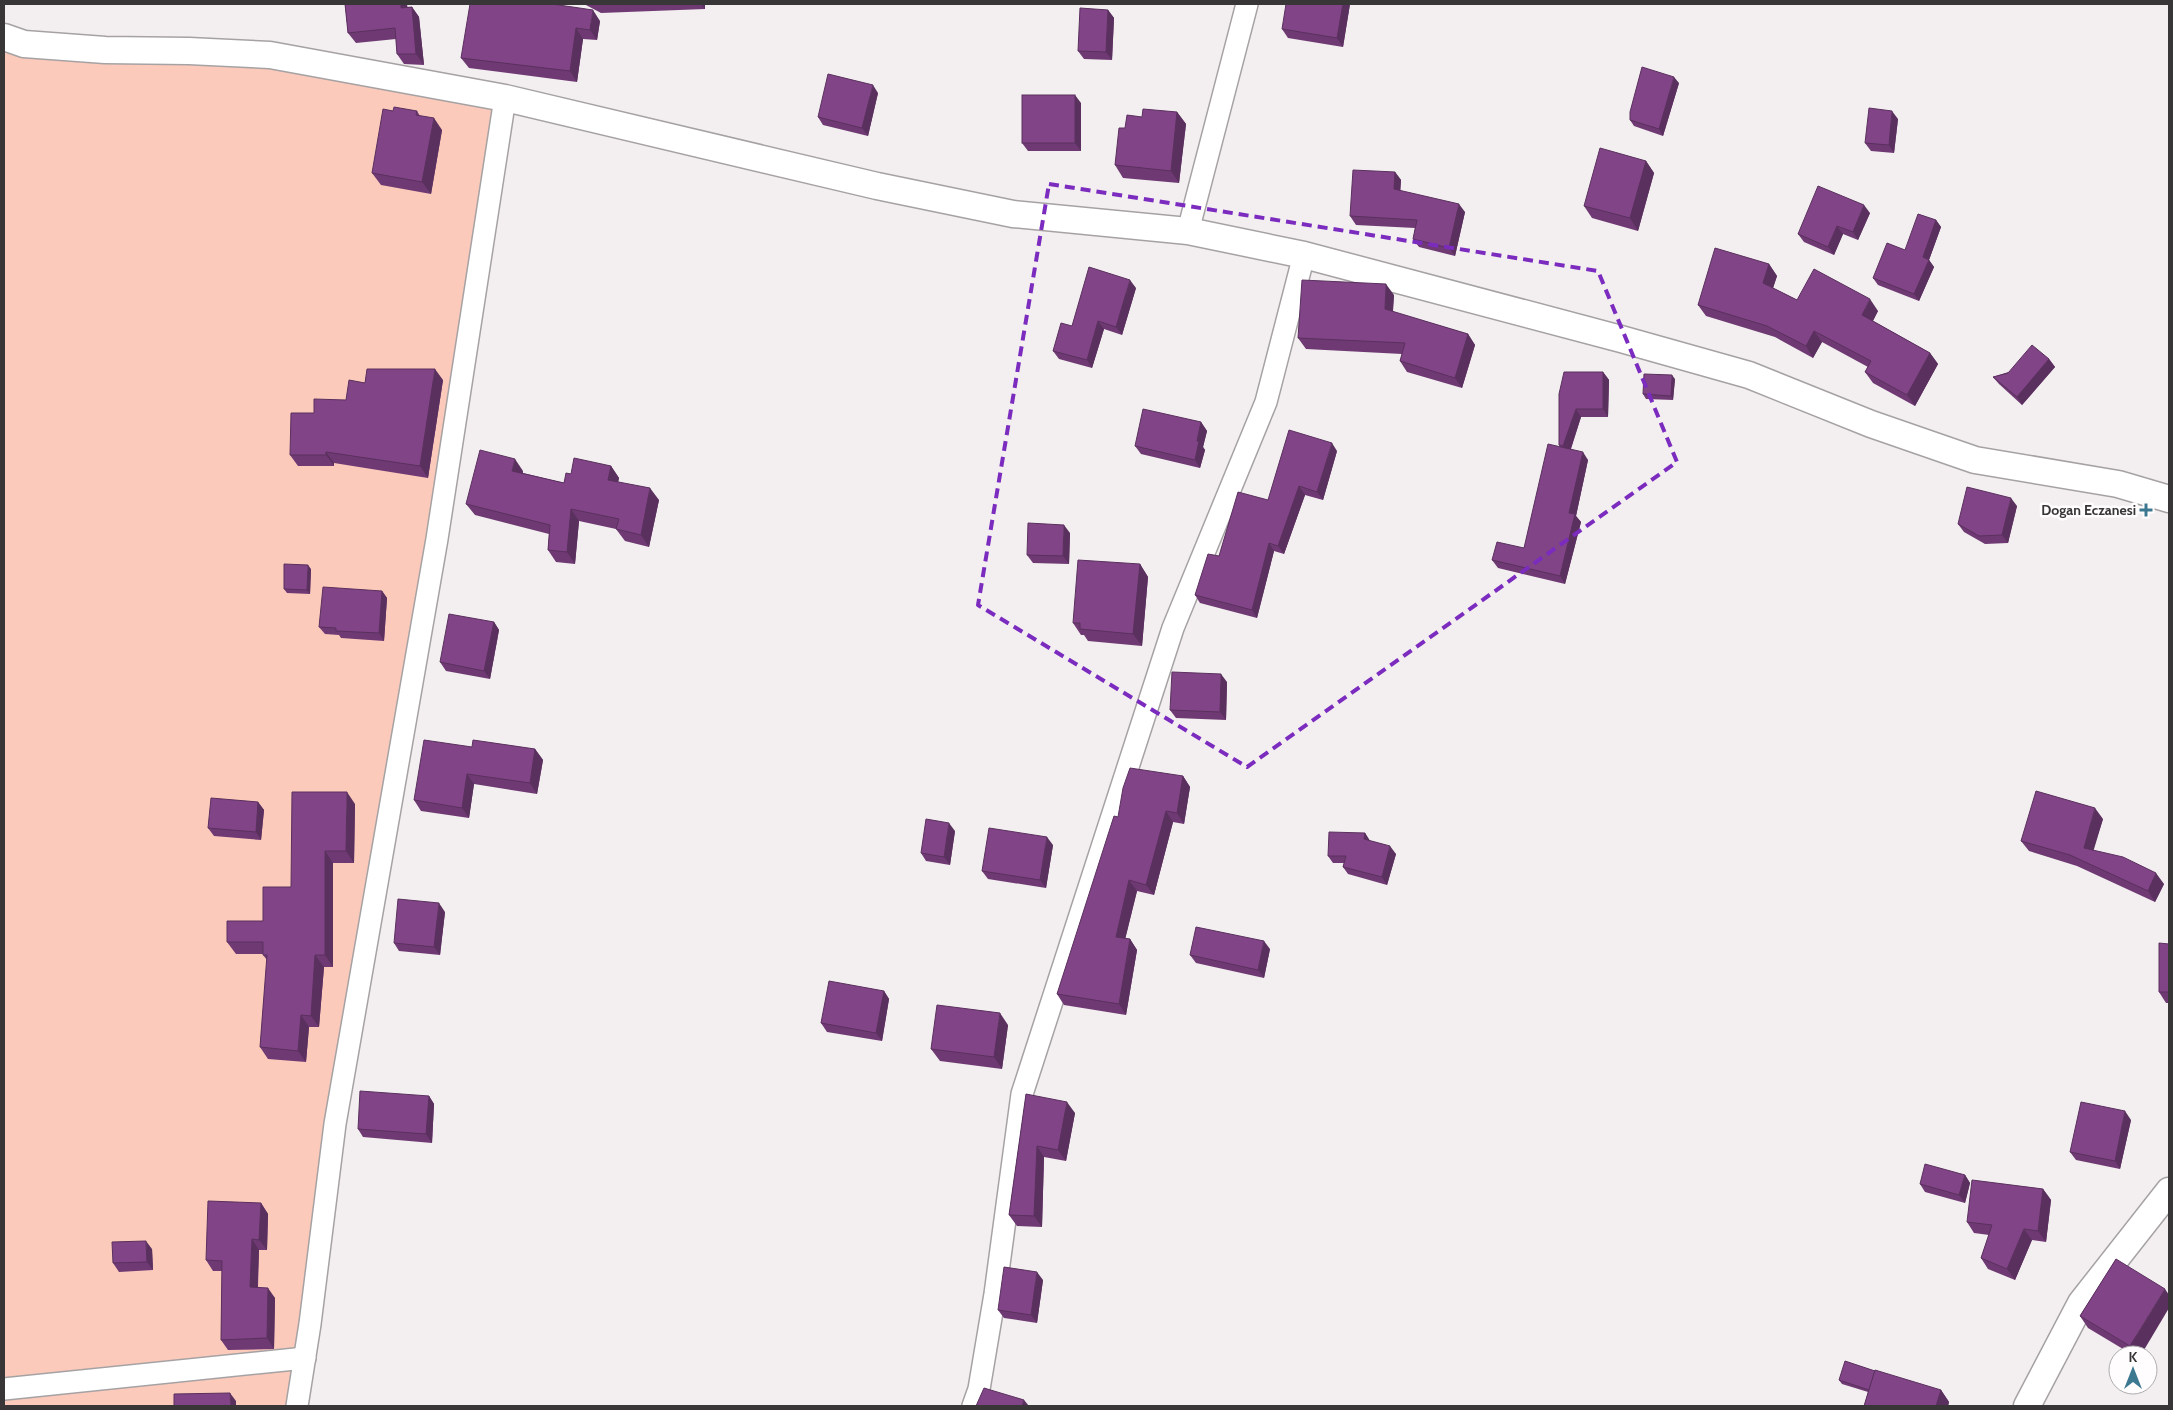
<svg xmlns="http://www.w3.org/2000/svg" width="2173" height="1410" font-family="Cabin,sans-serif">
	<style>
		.green { fill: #fbcabb }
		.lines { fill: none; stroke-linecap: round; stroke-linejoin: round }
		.minor-casing { stroke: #a6a2a4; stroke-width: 24 }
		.tertiary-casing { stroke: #a6a2a4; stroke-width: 29 }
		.minor { stroke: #fff; stroke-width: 21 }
		.tertiary { stroke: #fff; stroke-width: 26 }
		.wall { fill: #6f3a73 }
		.shaded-wall { fill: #5a305e }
		.building { fill: #814486; stroke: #5a305e }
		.marked { fill: none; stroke: #7b2cbf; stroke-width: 4; stroke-dasharray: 10 6; stroke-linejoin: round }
		.poi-dot { fill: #3d7891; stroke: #fffdfe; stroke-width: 2 }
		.labels { text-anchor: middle; stroke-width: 5; stroke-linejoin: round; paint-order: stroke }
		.poi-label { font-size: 14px; font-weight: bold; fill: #383637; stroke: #fffdfe; text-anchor: end }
	</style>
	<rect width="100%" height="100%" fill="#f3eff0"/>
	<path class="green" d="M 4,29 L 505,98 L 301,1406 L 4,1406 Z"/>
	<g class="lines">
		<g class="minor-casing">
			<g id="minor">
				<path d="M 1188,231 L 1247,4"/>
				<path d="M 4,1389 L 305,1358"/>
				<path d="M 297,1406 L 310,1324 L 335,1124 L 437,539 L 505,98"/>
				<path d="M 973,1406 L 979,1389 L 995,1294 L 1022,1094 L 1173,628 L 1266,402 L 1304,255"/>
			</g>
		</g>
		<g class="tertiary-casing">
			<g id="tertiary">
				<path d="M 4,37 L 24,44 L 105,50 L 189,51 L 270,55 L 505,98 L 877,186 L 1013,214 L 1188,231 L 1304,255 L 1621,339 L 1749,375 L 1871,424 L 1975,460 L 2118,484 L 2169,499"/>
				<path d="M 2027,1406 L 2081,1303 L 2169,1191"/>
			</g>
		</g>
		<use href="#minor" class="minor"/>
		<use href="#tertiary" class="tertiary"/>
	</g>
	<g class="wall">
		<path d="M 345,4 L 407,4 L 407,7 L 412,7 L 419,17 L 424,65 L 404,64 L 397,54 L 396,39 L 356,43 L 348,33 Z"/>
		<path d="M 584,4 L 705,4 L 705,9 L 601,13 Z"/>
		<path d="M 1350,4 L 1343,47 L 1288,38 L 1282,29 Z"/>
		<path d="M 1108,10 L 1114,18 L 1112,60 L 1084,59 L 1078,51 Z"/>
		<path d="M 600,21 L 597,40 L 583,39 L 577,82 L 469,68 L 461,58 Z"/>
		<path d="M 1679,83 L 1663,136 L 1634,126 L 1630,120 Z"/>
		<path d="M 878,93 L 868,136 L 823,125 L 818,117 Z"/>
		<path d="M 1081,103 L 1081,151 L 1028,151 L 1022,143 Z"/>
		<path d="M 393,111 L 417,111 L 420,116 L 442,130 L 431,194 L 381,185 L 372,173 Z"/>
		<path d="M 1177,112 L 1186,124 L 1179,183 L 1123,178 L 1115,165 L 1125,128 L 1142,117 Z"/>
		<path d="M 1898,119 L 1894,153 L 1871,151 L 1865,143 Z"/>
		<path d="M 1646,161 L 1654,173 L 1638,231 L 1592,218 L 1584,206 Z"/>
		<path d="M 1395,172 L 1401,180 L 1400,191 L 1465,212 L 1455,256 L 1419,247 L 1413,239 L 1415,228 L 1356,225 L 1350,216 Z"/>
		<path d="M 1870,213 L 1858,240 L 1843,234 L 1834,255 L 1804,242 L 1798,234 Z"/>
		<path d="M 1936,220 L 1941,227 L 1929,260 L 1934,267 L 1919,301 L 1878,285 L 1873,278 L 1905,250 Z"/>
		<path d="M 1769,264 L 1777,276 L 1773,288 L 1797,300 L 1878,311 L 1873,321 L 1930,353 L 1938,364 L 1915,406 L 1873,383 L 1865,372 L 1868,367 L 1822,342 L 1813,358 L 1775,337 L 1706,316 L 1698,305 Z"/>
		<path d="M 1136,288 L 1122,335 L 1104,329 L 1092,368 L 1059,359 L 1053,351 L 1072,326 Z"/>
		<path d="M 1394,295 L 1393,312 L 1468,334 L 1475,345 L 1462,388 L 1407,372 L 1400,361 L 1402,354 L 1306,349 L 1298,338 Z"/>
		<path d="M 2049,359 L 2055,367 L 2022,405 L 1999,384 L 1993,377 Z"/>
		<path d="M 1603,372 L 1609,380 L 1608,417 L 1581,417 L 1571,449 L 1588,460 L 1576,516 L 1581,522 L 1565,584 L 1498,568 L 1492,560 L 1524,548 L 1560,447 L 1559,445 L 1559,394 Z"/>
		<path d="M 1675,379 L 1673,400 L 1646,399 L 1643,394 Z"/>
		<path d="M 443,380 L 428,478 L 334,463 L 334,466 L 298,466 L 290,455 L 314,413 L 346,400 L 365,383 Z"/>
		<path d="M 1201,422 L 1207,431 L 1203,447 L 1205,450 L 1200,468 L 1141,454 L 1135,446 Z"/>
		<path d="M 1337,451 L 1323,500 L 1305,495 L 1284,554 L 1274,551 L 1257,618 L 1200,603 L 1195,595 L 1219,556 L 1268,500 Z"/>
		<path d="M 611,466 L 619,478 L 618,482 L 659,500 L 649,547 L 625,541 L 616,529 L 579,521 L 575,564 L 556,562 L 548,550 L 549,534 L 475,515 L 466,504 L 523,471 L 523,473 L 564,483 L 571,474 Z"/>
		<path d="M 2017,506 L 2008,543 L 1985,544 L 1964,532 L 1958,524 Z"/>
		<path d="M 1070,533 L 1069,564 L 1033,563 L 1027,555 Z"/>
		<path d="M 1140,564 L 1148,577 L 1142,646 L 1088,641 L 1084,635 L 1081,635 L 1073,623 Z"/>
		<path d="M 311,569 L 310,594 L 287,593 L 284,589 Z"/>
		<path d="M 382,591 L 387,598 L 384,641 L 341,638 L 339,635 L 325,634 L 319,627 Z"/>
		<path d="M 494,622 L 499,630 L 490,679 L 446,671 L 440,662 Z"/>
		<path d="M 1227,682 L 1226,720 L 1176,718 L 1170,710 Z"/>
		<path d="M 472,747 L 535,749 L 543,760 L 537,794 L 474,784 L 469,818 L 421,811 L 414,800 Z"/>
		<path d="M 1183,776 L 1190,787 L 1184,824 L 1173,822 L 1154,895 L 1137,891 L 1125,939 L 1130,939 L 1137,950 L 1126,1015 L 1064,1005 L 1057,994 L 1118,817 Z"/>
		<path d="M 258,802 L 264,810 L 261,840 L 214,836 L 208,828 Z"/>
		<path d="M 355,804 L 354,863 L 333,863 L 333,967 L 324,967 L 319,1027 L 309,1027 L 306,1062 L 268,1059 L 260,1047 L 267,960 L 263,955 L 263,954 L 236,954 L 227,942 L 263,921 L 291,887 Z"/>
		<path d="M 2103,819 L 2093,850 L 2164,884 L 2155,902 L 2077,866 L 2029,851 L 2021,841 Z"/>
		<path d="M 955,831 L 950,865 L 926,861 L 921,853 Z"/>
		<path d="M 1365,833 L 1370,841 L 1396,854 L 1387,885 L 1348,874 L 1343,867 L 1344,863 L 1333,863 L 1328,856 Z"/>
		<path d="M 1053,845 L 1046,888 L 988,879 L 982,871 Z"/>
		<path d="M 445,912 L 440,955 L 399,951 L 394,943 Z"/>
		<path d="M 2169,944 L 2169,1003 L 2166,1003 L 2159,992 Z"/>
		<path d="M 1270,949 L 1264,978 L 1196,963 L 1190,955 Z"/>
		<path d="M 884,991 L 889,999 L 882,1041 L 827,1032 L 821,1023 Z"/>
		<path d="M 1008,1025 L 1002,1069 L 940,1061 L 931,1049 Z"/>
		<path d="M 1026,1094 L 1075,1113 L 1066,1161 L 1044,1157 L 1042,1227 L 1017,1226 L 1009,1215 Z"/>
		<path d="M 429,1096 L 434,1104 L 432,1143 L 363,1137 L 358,1129 Z"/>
		<path d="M 2131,1120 L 2120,1169 L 2076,1160 L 2070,1152 Z"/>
		<path d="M 1965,1175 L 1970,1183 L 1965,1203 L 1925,1192 L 1920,1184 Z"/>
		<path d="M 2043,1189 L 2051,1200 L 2046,1242 L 2032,1240 L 2015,1280 L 1988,1269 L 1981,1258 L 1989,1235 L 1974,1233 L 1967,1222 Z"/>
		<path d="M 261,1203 L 268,1214 L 267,1250 L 259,1250 L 258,1287 L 275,1298 L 274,1349 L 228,1350 L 221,1340 L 222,1271 L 213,1271 L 206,1260 Z"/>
		<path d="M 152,1249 L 153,1270 L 119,1272 L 113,1263 Z"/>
		<path d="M 2116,1259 L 2141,1355 L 2133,1355 L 2088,1328 L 2080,1316 Z"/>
		<path d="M 1043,1280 L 1037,1323 L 1004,1318 L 998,1310 Z"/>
		<path d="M 1839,1380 L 1941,1390 L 1949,1402 L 1948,1406 L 1864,1406 L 1868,1392 L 1842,1384 Z"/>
	</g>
	<g class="shaded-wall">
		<path d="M 401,4 L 407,4 L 409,18 L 401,8 Z"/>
		<path d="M 701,4 L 705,4 L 705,9 Z"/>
		<path d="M 1343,4 L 1350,4 L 1343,47 L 1337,38 Z"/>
		<path d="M 412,7 L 419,17 L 424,65 L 416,54 Z"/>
		<path d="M 593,10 L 600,21 L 597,40 L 590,30 Z"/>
		<path d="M 1108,10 L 1114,18 L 1112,60 L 1106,52 Z"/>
		<path d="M 576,28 L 583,39 L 577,82 L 570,71 Z"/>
		<path d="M 1674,77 L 1679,83 L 1663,136 L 1659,129 Z"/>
		<path d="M 873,85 L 878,93 L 868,136 L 862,128 Z"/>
		<path d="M 1075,95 L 1081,103 L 1081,151 L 1075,143 Z"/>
		<path d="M 1892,111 L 1898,119 L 1894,153 L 1889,145 Z"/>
		<path d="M 1177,112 L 1186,124 L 1179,183 L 1171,171 Z"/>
		<path d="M 434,118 L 442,130 L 431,194 L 422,182 Z"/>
		<path d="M 1646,161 L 1654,173 L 1638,231 L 1630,218 Z"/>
		<path d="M 1395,172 L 1401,180 L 1400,197 L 1394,189 Z"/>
		<path d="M 1459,204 L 1465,212 L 1455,256 L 1449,248 Z"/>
		<path d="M 1864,205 L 1870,213 L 1858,240 L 1853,232 Z"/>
		<path d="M 1936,220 L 1941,227 L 1929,260 L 1934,267 L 1919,301 L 1914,294 L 1923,257 Z"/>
		<path d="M 1837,226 L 1843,234 L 1834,255 L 1828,247 Z"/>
		<path d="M 1769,264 L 1777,276 L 1771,294 L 1763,283 Z"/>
		<path d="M 1130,280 L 1136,288 L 1122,335 L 1116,327 Z"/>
		<path d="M 1386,284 L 1394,295 L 1392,320 L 1385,309 Z"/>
		<path d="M 1870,299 L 1878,311 L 1870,326 L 1862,315 Z"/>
		<path d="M 1098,321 L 1104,329 L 1092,368 L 1087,360 Z"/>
		<path d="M 1814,331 L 1822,342 L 1813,358 L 1806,346 Z"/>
		<path d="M 1468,334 L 1475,345 L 1462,388 L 1455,378 Z"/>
		<path d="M 1930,353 L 1938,364 L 1915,406 L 1907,395 Z"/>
		<path d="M 2049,359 L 2055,367 L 2022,405 L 2017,397 Z"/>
		<path d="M 435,369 L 443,380 L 428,478 L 420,466 Z"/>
		<path d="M 1603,372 L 1609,380 L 1608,417 L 1603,409 Z"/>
		<path d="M 1672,375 L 1675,379 L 1673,400 L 1671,396 Z"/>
		<path d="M 1576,409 L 1581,417 L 1569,454 L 1563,446 Z"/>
		<path d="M 1201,422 L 1207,431 L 1203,447 L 1205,450 L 1200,468 L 1195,460 L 1197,441 Z"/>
		<path d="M 1332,443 L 1337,451 L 1323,500 L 1317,492 Z"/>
		<path d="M 326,452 L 334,463 L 334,466 L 326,455 Z"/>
		<path d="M 1583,452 L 1588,460 L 1576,516 L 1581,522 L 1565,584 L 1560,576 L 1569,513 Z"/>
		<path d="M 515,459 L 523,471 L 521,482 L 512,471 Z"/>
		<path d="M 611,466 L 619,478 L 616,492 L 608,480 Z"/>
		<path d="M 1299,486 L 1305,495 L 1284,554 L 1278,546 Z"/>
		<path d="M 650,488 L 659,500 L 649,547 L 641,535 Z"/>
		<path d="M 2011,498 L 2017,506 L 2008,543 L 2002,535 Z"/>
		<path d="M 571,509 L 579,521 L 575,564 L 567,552 Z"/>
		<path d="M 1064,525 L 1070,533 L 1069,564 L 1063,556 Z"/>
		<path d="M 1269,543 L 1274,551 L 1257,618 L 1252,610 Z"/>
		<path d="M 1140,564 L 1148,577 L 1142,646 L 1133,634 Z"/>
		<path d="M 308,565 L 311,569 L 310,594 L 307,590 Z"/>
		<path d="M 382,591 L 387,598 L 384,641 L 379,633 Z"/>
		<path d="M 494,622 L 499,630 L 490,679 L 484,671 Z"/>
		<path d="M 1221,674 L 1227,682 L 1226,720 L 1220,712 Z"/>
		<path d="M 535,749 L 543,760 L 537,794 L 530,783 Z"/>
		<path d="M 467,774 L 474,784 L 469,818 L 462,808 Z"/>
		<path d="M 1183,776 L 1190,787 L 1184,824 L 1177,813 Z"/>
		<path d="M 347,792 L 355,804 L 354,863 L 346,851 Z"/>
		<path d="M 258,802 L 264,810 L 261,840 L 256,832 Z"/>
		<path d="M 2095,808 L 2103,819 L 2091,859 L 2084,848 Z"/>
		<path d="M 1166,811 L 1173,822 L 1154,895 L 1146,885 Z"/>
		<path d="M 949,823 L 955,831 L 950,865 L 944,857 Z"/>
		<path d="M 1365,833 L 1370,841 L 1364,839 Z"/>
		<path d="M 1047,837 L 1053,845 L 1046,888 L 1040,880 Z"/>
		<path d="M 1390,846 L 1396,854 L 1387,885 L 1382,877 Z"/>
		<path d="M 325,851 L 333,863 L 333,967 L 325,955 Z"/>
		<path d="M 2156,873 L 2164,884 L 2155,902 L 2148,891 Z"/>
		<path d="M 1129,880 L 1137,891 L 1123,948 L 1116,937 Z"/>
		<path d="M 439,903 L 445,912 L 440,955 L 434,947 Z"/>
		<path d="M 1130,939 L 1137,950 L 1126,1015 L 1119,1004 Z"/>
		<path d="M 1264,941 L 1270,949 L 1264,978 L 1258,970 Z"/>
		<path d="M 315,955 L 324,967 L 319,1027 L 311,1016 Z"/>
		<path d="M 884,991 L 889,999 L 882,1041 L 876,1033 Z"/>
		<path d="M 1000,1013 L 1008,1025 L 1002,1069 L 994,1057 Z"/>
		<path d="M 301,1015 L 309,1027 L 306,1062 L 298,1051 Z"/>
		<path d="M 429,1096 L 434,1104 L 432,1143 L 426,1134 Z"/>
		<path d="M 1067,1102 L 1075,1113 L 1066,1161 L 1058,1150 Z"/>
		<path d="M 2125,1111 L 2131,1120 L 2120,1169 L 2115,1161 Z"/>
		<path d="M 1037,1146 L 1044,1157 L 1042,1227 L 1034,1216 Z"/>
		<path d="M 1965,1175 L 1970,1183 L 1965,1203 L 1959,1195 Z"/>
		<path d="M 2043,1189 L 2051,1200 L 2046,1242 L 2038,1231 Z"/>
		<path d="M 261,1203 L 268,1214 L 267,1250 L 259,1240 Z"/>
		<path d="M 2024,1229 L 2032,1240 L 2015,1280 L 2007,1269 Z"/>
		<path d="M 252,1239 L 259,1250 L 257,1298 L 250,1287 Z"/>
		<path d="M 146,1241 L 152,1249 L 153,1270 L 147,1262 Z"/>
		<path d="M 1037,1272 L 1043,1280 L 1037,1323 L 1031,1315 Z"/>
		<path d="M 268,1288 L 275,1298 L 274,1349 L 267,1338 Z"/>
		<path d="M 2165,1289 L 2169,1295 L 2169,1308 L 2141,1355 L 2136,1355 L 2130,1346 Z"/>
		<path d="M 1941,1390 L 1949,1402 L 1948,1406 L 1936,1406 Z"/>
		<path d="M 230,1393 L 236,1401 L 236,1406 L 231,1406 Z"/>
		<path d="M 1024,1400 L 1029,1406 L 1022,1406 Z"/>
	</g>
	<g class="building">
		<path d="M 345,4 L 401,4 L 401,8 L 412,7 L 416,54 L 397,54 L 395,28 L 348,33 Z"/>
		<path d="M 470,4 L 552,4 L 593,10 L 590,30 L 576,28 L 570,71 L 461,58 Z"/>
		<path d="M 1286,4 L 1343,4 L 1337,38 L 1282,29 Z"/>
		<path d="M 1080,8 L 1108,10 L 1106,52 L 1078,51 Z"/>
		<path d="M 1642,67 L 1674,77 L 1659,129 L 1630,120 L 1630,112 Z"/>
		<path d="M 828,74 L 873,85 L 862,128 L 818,117 Z"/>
		<rect x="1022" y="95" width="53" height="48"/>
		<path d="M 394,107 L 417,111 L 416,115 L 434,118 L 422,182 L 372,173 L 383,109 L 393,111 Z"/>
		<path d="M 1869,108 L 1892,111 L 1889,145 L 1865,143 Z"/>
		<path d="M 1143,109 L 1177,112 L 1171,171 L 1115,165 L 1119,128 L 1125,128 L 1127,115 L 1142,117 Z"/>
		<path d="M 1600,148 L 1646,161 L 1630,218 L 1584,206 Z"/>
		<path d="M 1353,170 L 1395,172 L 1394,189 L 1459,204 L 1449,248 L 1413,239 L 1417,220 L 1350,216 Z"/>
		<path d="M 1818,186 L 1864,205 L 1853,232 L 1837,226 L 1828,247 L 1798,234 Z"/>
		<path d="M 1918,214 L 1936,220 L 1923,257 L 1929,260 L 1914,294 L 1873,278 L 1887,243 L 1905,250 Z"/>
		<path d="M 1715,248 L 1769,264 L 1763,283 L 1797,300 L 1814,269 L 1870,299 L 1862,315 L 1930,353 L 1907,395 L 1865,372 L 1871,361 L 1814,331 L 1806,346 L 1767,326 L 1698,305 Z"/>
		<path d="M 1089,267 L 1130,280 L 1116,327 L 1098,321 L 1087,360 L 1053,351 L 1061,323 L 1072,326 Z"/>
		<path d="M 1302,280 L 1386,284 L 1385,309 L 1468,334 L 1455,378 L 1400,361 L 1405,343 L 1298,338 Z"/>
		<path d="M 2032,345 L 2049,359 L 2017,397 L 1993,377 L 2008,373 Z"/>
		<path d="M 367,369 L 435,369 L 420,466 L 326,452 L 326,455 L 290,455 L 291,413 L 314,413 L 314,399 L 346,400 L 349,380 L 365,383 Z"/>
		<path d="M 1564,372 L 1603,372 L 1603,409 L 1576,409 L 1563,446 L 1559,445 L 1559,394 Z"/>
		<path d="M 1644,374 L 1672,375 L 1671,396 L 1643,394 Z"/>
		<path d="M 1143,409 L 1201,422 L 1197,441 L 1199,441 L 1195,460 L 1135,446 Z"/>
		<path d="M 1289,430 L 1332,443 L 1317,492 L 1299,486 L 1278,546 L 1269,543 L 1252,610 L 1195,595 L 1208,554 L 1219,556 L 1238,492 L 1268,500 Z"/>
		<path d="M 1548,444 L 1583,452 L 1569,513 L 1575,514 L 1560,576 L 1492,560 L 1497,542 L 1524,548 Z"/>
		<path d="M 480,450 L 515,459 L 512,471 L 564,483 L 566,473 L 571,474 L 574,458 L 611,466 L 608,480 L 650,488 L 641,535 L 616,529 L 619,519 L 571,509 L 567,552 L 548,550 L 550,525 L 466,504 Z"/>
		<path d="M 1967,487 L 2011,498 L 2002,535 L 1979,536 L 1958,524 Z"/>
		<path d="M 1028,523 L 1064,525 L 1063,556 L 1027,555 Z"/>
		<path d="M 1078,560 L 1140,564 L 1133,634 L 1080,629 L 1080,623 L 1073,623 Z"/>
		<path d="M 284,564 L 308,565 L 307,590 L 284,589 Z"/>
		<path d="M 323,587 L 382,591 L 379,633 L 336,631 L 336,628 L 319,627 Z"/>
		<path d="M 449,614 L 494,622 L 484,671 L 440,662 Z"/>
		<path d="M 1172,672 L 1221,674 L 1220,712 L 1170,710 Z"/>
		<path d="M 424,740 L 472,747 L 473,740 L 535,749 L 530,783 L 467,774 L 462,808 L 414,800 Z"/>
		<path d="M 1130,768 L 1183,776 L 1177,813 L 1166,811 L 1146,885 L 1129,880 L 1116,937 L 1130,939 L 1119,1004 L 1057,994 L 1114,816 L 1118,817 L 1123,788 Z"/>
		<path d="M 2036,791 L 2095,808 L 2084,848 L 2123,857 L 2156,873 L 2148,891 L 2070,855 L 2021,841 Z"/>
		<path d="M 292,792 L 347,792 L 346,851 L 325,851 L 325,955 L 315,955 L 311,1016 L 301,1015 L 298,1051 L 260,1047 L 267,955 L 263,955 L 263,942 L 227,942 L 227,921 L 263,921 L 263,887 L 291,887 Z"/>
		<path d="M 211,798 L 258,802 L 256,832 L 208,828 Z"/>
		<path d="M 926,819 L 949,823 L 944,857 L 921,853 Z"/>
		<path d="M 989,828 L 1047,837 L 1040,880 L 982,871 Z"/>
		<path d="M 1329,832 L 1365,833 L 1364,839 L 1390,846 L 1382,877 L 1343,867 L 1346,856 L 1328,856 Z"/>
		<path d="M 398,899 L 439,903 L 434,947 L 394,943 Z"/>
		<path d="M 1196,927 L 1264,941 L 1258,970 L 1190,955 Z"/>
		<path d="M 2159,943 L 2169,944 L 2169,992 L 2159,992 Z"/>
		<path d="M 829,981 L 884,991 L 876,1033 L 821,1023 Z"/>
		<path d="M 937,1005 L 1000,1013 L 994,1057 L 931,1049 Z"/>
		<path d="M 360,1091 L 429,1096 L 426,1134 L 358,1129 Z"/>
		<path d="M 1026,1094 L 1067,1102 L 1058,1150 L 1037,1146 L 1034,1216 L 1009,1215 Z"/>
		<path d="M 2081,1102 L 2125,1111 L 2115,1161 L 2070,1152 Z"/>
		<path d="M 1925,1164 L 1965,1175 L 1959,1195 L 1920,1184 Z"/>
		<path d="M 1972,1180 L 2043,1189 L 2038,1231 L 2024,1229 L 2007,1269 L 1981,1258 L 1992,1225 L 1967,1222 Z"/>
		<path d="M 208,1201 L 261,1203 L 259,1240 L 252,1239 L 250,1287 L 268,1288 L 267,1338 L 221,1340 L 222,1261 L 206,1260 Z"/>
		<path d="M 146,1241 L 147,1262 L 113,1263 L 112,1242 Z"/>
		<path d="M 2116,1259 L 2165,1289 L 2130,1346 L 2080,1316 Z"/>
		<path d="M 1004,1267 L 1037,1272 L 1031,1315 L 998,1310 Z"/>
		<path d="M 1845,1361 L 1875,1371 L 1869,1390 L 1839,1380 Z"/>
		<path d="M 1875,1370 L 1941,1390 L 1936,1406 L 1864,1406 Z"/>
		<path d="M 984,1388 L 1024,1400 L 1022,1406 L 976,1406 Z"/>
		<path d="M 230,1393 L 231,1406 L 174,1406 L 174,1394 Z"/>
	</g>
	<path class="marked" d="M 1049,184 L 1598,271 L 1677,462 L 1247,767 L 978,605 Z"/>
	<path class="poi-dot" d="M2143.5 502.5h5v5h5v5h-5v5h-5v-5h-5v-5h5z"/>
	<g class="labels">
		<g class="poi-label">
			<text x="2136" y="515">Dogan Eczanesi</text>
		</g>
	</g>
	<rect width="2173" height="1410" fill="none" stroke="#383637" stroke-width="10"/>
	<g transform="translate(2133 1370)"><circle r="24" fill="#fffdfe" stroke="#afadae"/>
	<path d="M0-4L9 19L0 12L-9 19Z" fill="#3d7891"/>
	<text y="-8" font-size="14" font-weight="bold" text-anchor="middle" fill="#383637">K</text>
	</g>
</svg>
